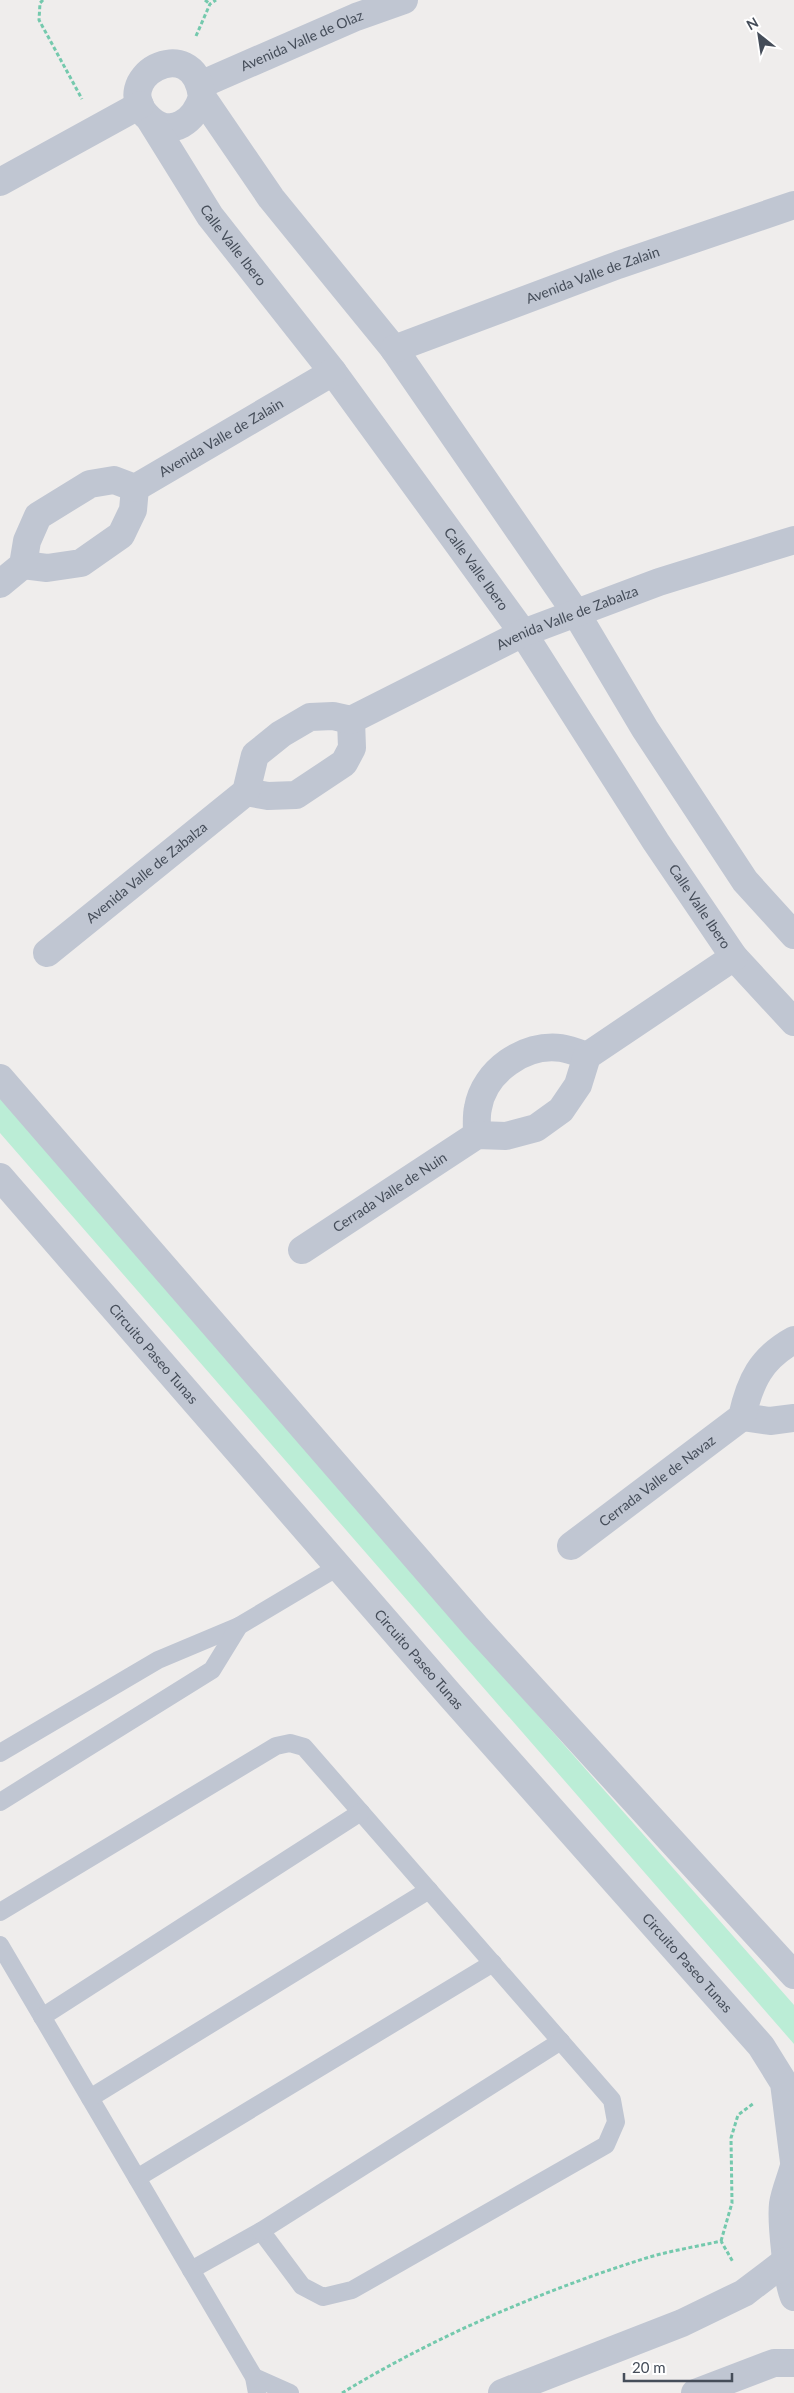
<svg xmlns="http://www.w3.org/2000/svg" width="794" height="2393" font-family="Lato,sans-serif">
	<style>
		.green { fill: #bbedd6 }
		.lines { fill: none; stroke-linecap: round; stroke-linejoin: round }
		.path { stroke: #74c9ad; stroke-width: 3; stroke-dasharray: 4 2.5; stroke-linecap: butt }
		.service { stroke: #c0c6d2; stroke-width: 18 }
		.minor { stroke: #c0c6d2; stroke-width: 28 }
		.tertiary { stroke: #c0c6d2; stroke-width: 28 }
		.labels { text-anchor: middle; stroke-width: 5; stroke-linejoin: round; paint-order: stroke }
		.street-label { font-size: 14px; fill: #454d59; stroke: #fff }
	</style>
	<rect width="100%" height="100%" fill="#efedec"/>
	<path class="green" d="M 0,1097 L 483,1653 L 794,2005 L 794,2044 L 0,1133 Z"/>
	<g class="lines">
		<g class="path">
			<path d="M 43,0 L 40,3 L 39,20 L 82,99"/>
			<path d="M 205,0 L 210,4"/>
			<path d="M 196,36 L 210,4 L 216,0"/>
			<path d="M 721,2241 L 732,2203 L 731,2138 L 738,2115 L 754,2103"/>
			<path d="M 342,2393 C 436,2336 539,2292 643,2259 C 668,2251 695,2247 721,2241 L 733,2262"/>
		</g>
		<g class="service">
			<path d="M 0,1753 L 158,1660 L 239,1626"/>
			<path d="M 0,1802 L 212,1670 L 239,1626 L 338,1567"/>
			<path d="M 0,1912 L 276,1746 L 290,1743 L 304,1747 L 612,2100 L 616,2122 L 606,2145 L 352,2290 L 323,2297 L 302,2286 L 261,2231 L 191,2270"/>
			<path d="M 0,1945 L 254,2377 L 257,2393"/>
			<path d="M 42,2017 L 361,1812"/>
			<path d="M 90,2098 L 429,1890"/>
			<path d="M 137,2178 L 493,1963"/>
			<path d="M 261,2231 L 561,2041"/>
			<path d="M 254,2377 L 290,2393"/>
		</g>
		<g class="minor">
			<path id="s1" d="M 200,85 L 356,17 L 404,0"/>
			<path d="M 202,97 C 195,120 172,139 150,119 C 105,80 194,28 202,97 L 271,198 L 394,349 L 576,613 L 645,729 L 745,881 L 794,935"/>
			<path id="s2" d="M 151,121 L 210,216 L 333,372 L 523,633 L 656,842 L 734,957 L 794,1022"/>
			<path d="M 0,182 L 140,105"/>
			<path id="s3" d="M 394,349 L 618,265 L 794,205"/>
			<path d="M 23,565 L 47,568 L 81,563 L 121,535 L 133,510 L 135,488"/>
			<path id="s4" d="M 0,584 L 23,565 L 27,541 L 38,516 L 90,484 L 114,480 L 135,488 L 333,372"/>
			<path d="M 246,792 L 268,796 L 296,795 L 344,763 L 352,748 L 351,720"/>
			<path id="s5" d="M 47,953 L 246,792 L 255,755 L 281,734 L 310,717 L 333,716 L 351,720 L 523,633 L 659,582 L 794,540"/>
			<path d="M 477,1135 C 477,1126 476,1116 478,1108 C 484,1071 525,1043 561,1048 C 569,1049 579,1053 587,1056"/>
			<path id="s6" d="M 302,1250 L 477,1135 L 506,1136 L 536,1128 L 561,1110 L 578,1085 L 587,1056 L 734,957"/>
			<path d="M 742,1417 L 770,1421 L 794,1418"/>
			<path id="s7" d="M 571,1546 L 742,1417 C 750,1381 761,1358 794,1340"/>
		</g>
		<g class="tertiary">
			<path d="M 0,1078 L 476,1627 L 794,1975"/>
			<path id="s8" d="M 0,1177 L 449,1694 L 761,2046 L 784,2083 L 794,2162"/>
			<path d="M 794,2166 C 791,2178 785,2191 783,2204 C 781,2221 787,2282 794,2297"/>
			<path d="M 502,2393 L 682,2323 L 744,2293 L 786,2261"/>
			<path d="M 695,2393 L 774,2363 L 794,2363"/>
		</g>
	</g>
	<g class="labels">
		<g class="street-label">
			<text dy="5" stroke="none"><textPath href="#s1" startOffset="111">Avenida Valle de Olaz</textPath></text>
			<text dy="5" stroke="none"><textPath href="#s2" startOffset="149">Calle Valle Ibero</textPath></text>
			<text dy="5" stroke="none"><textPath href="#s3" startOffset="212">Avenida Valle de Zalain</textPath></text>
			<text dy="5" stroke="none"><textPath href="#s4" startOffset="289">Avenida Valle de Zalain</textPath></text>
			<text dy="5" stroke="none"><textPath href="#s2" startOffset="554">Calle Valle Ibero</textPath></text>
			<text dy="5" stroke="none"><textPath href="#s5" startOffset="642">Avenida Valle de Zabalza</textPath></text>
			<text dy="5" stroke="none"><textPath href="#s5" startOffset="128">Avenida Valle de Zabalza</textPath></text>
			<text dy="5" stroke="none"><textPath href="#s2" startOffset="959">Calle Valle Ibero</textPath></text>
			<text dy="5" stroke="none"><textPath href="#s6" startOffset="105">Cerrada Valle de Nuin</textPath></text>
			<text dy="5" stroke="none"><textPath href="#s8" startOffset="234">Circuito Paseo Tunas</textPath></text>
			<text dy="5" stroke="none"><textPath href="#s7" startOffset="108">Cerrada Valle de Navaz</textPath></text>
			<text dy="5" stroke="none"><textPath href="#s8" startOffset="639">Circuito Paseo Tunas</textPath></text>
			<text dy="5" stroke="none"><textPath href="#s8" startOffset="1044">Circuito Paseo Tunas</textPath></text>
		</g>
	</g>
	<g transform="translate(759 35) rotate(330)" stroke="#ffffff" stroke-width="4" paint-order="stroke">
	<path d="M0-4L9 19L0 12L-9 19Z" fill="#454d59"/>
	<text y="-8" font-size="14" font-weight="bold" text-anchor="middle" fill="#454d59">N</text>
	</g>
	<path d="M624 2373v8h108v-8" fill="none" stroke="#454d59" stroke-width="2.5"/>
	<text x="632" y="2373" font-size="15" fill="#454d59" stroke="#ffffff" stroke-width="4" paint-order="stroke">20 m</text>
</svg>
